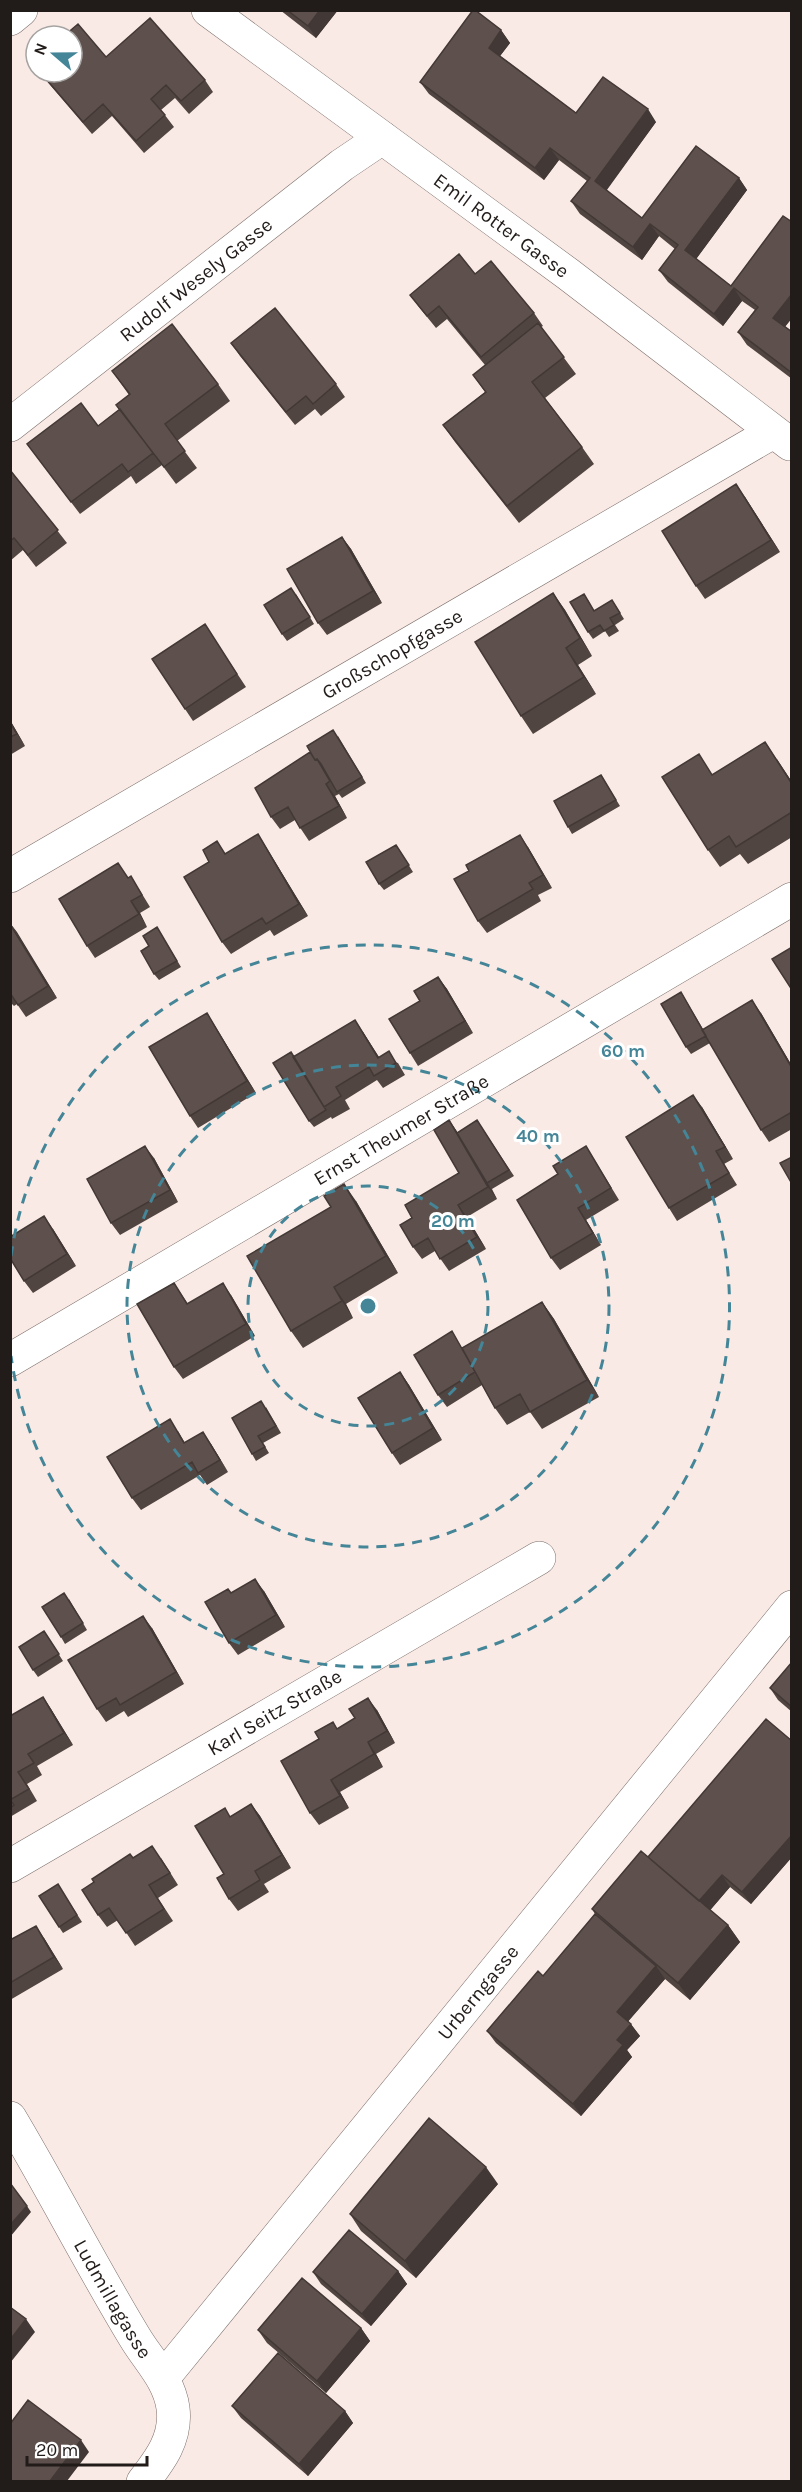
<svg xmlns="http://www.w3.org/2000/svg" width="802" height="2492" font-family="Karla,sans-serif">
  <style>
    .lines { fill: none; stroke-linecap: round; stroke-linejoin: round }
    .minor-casing { stroke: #7d6f6a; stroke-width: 34 }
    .minor { stroke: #fff; stroke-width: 33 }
    .wall { fill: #514541 }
    .shaded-wall { fill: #423835 }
    .building { fill: #5e504c; stroke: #423835; stroke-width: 1.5 }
    .ring { fill: none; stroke: #448597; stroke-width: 3; stroke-dasharray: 10 8 }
    .labels { text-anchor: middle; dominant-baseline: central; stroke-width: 6; stroke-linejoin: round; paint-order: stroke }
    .street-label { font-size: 20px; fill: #211b19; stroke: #fff }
    .centre { fill: #448597; stroke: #fff; stroke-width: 3 }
    .ring-label { font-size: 18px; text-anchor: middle; font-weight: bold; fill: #448597; stroke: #fff; stroke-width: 6; stroke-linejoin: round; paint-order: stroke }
  </style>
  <rect width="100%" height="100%" fill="#faeae5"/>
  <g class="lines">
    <defs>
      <g id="minor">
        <path id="s1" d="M208 10 568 274 790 444"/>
        <path d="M10 19 21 10"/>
        <path id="s2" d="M10 425 342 165 382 138"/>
        <path id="s3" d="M10 876 773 432"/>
        <path id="s4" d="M10 1360 792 899"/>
        <path id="s5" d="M10 1866 539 1558"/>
        <path id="s6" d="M10 2118C53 2190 91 2265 134 2336 148 2360 169 2379 173 2408 177 2438 160 2460 143 2482"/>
        <path id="s7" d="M163 2378 792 1607"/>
      </g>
    </defs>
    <use href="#minor" class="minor-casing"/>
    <use href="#minor" class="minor"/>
  </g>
  <path class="wall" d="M280 10H338L316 38Z
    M501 30 510 43 500 56 576 113 656 122 606 190 642 218 739 178 747 190 696 259 731 286 792 222V318L785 327 792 332V379L747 345 738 332 755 310 742 301 723 326 668 282 659 270 675 249 659 236 642 260 580 214 571 201 587 181 559 160 544 180 429 94 420 82Z
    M106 57 205 80 213 92 189 114 175 98 161 110 174 127 144 153 112 116 92 134 39 72H72Z
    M475 274 534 313 543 326 541 327 576 374 545 398 582 447 594 464 519 523 455 442 443 425 485 392 473 375 485 365 447 319 436 328 419 307 410 295Z
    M231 343 336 384 345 397 321 416 315 409 295 425 240 356Z
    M112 371 218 384 230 401 177 441 197 468 176 484 162 465 136 484 131 476 80 514 27 444 98 426 120 409 129 395Z
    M10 470 67 543 36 567 23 550 10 561Z
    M745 497 780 552 705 599 696 586Z
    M342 537 351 549 382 603 327 635 318 623Z
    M553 593 565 610 592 656 578 665 596 694 533 734 521 716Z
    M296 594 314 624 287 641 282 634Z
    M588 600 594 611 612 600 624 619 615 625 619 631 609 637 605 631 593 639 588 632Z
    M213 637 246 687 193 721 185 709Z
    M10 720 25 746 10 755Z
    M338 736 366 783 342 798 339 794 335 796 347 818 309 841 295 820 280 829 271 817Z
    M777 759 792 782V837L748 864 740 854 720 867 708 850 713 774Z
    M601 775 620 806 572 834 568 827Z
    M396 845 413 872 384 890 379 884Z
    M266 847 308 916 274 936 270 930 231 954 222 942 209 862 226 854Z
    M528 847 552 888 538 895 541 901 487 933 478 921Z
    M129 878 139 889 150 907 140 913 147 927 95 958 87 946Z
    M10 923 57 998 26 1017 17 1004 14 1006 12 1004H10Z
    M157 927 181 967 159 980 154 974 149 946Z
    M438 977 447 989 473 1033 418 1066 410 1053 420 1001Z
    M681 992 703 1029 761 1013 792 1066V1129L769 1142 761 1130 710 1043 691 1054 686 1047Z
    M207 1013 215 1026 256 1093 198 1128 190 1116Z
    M363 1032 379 1057 398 1063 405 1075 383 1088 377 1080 345 1100 350 1109 332 1119 331 1117 314 1127 309 1121 294 1057Z
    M702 1107 733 1159 724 1164 737 1185 677 1221 669 1208Z
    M449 1120 458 1133 477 1120 514 1176 492 1189 497 1199 467 1217 486 1249 449 1271 435 1251 422 1259 413 1247 412 1218 459 1173Z
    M154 1158 178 1202 120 1235 111 1223Z
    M594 1159 619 1200 586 1220 601 1245 560 1270 551 1258Z
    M356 1201 398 1273 346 1304 353 1318 303 1348 291 1331Z
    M53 1229 76 1266 33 1293 24 1281Z
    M174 1283 188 1304 231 1295 255 1336 183 1379 174 1367Z
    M542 1302 554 1319 599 1397 542 1429 530 1412 507 1425 495 1408 482 1385 447 1407 438 1395 463 1348Z
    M400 1372 409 1385 442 1440 400 1465 392 1453Z
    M266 1407 281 1433 263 1443 269 1453 256 1461 252 1454Z
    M178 1431 185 1443 211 1444 228 1472 207 1485 200 1475 141 1510 132 1498Z
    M228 1589 231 1593 264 1591 285 1627 238 1655 229 1643Z
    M69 1599 87 1630 65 1644 61 1637Z
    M152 1628 184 1684 128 1717 124 1711 106 1722 97 1709Z
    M44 1631 63 1661 38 1677 33 1670Z
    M792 1662V1712L778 1700 770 1688Z
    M43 1697 51 1709 73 1745 37 1766 42 1775 27 1784 37 1801 10 1817V1716Z
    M377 1710 395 1743 376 1754 383 1767 340 1792 349 1808 319 1825 310 1813 319 1739 333 1722 337 1729Z
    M792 1741V1857L751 1904 730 1887 710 1910 728 1925 740 1942 690 2000 665 1979 628 2021 640 2036 627 2050 632 2057 581 2116 496 2043 487 2031 543 1976 595 1914 592 1909 648 1857Z
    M251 1804 260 1816 291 1868 264 1884 269 1892 238 1911 229 1899 224 1874 231 1816Z
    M133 1858H161L178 1885 158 1898 173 1921 135 1946 118 1920 107 1927 98 1915Z
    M62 1891 82 1922 63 1933 59 1927Z
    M44 1938 63 1969 10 2000V1940Z
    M498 2184 416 2278 361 2231 350 2214Z
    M398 2271 407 2284 371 2326 321 2284 313 2272Z
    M361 2328 370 2341 326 2393 267 2343 258 2330Z
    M232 2406 345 2411 353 2423 308 2476 241 2418Z"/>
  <path class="shaded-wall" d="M320 10H338L316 38 308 26Z
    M501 30 510 43 497 60 489 48Z
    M648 109 656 122 604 194 595 181Z
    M550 148 559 160 544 180 535 168Z
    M739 178 747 190 694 262 685 250Z
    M650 224 659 236 642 260 633 247Z
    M734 288 742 301 723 326 714 314Z
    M792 294V318L782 330 773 318Z
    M736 484 745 497 780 552 771 540Z
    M342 537 351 549 382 603 373 591Z
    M553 593 565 610 592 656 580 638Z
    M566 648 578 665 596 694 584 677Z
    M10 720 25 746 17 734 10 723Z
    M765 742 792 782V784Z
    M326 784 335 796 347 818 339 806Z
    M258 834 266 847 308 916 299 904Z
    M520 835 528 847 552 888 543 875Z
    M131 901 140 913 147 927Z
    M10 923 17 932 57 998 48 986Z
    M438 977 447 989 473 1033 465 1021Z
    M752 1000 761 1013 792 1066V1068Z
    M207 1013 215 1026 256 1093 247 1081Z
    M355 1020 363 1032 387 1070 378 1058Z
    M693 1095 702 1107 733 1159 725 1147Z
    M449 1120 458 1133 497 1199 488 1187Z
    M145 1146 154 1158 178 1202 170 1190Z
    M344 1184 356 1201 398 1273 386 1256Z
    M458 1205 467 1217 486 1249 477 1237Z
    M578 1208 586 1220 601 1245 593 1233Z
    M44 1216 53 1229 76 1266 67 1254Z
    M223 1283 231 1295 255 1336 246 1324Z
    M334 1287 346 1304 353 1318 342 1301Z
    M542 1302 554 1319 599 1397 587 1380Z
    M400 1372 409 1385 442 1440 433 1428Z
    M203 1432 211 1444 228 1472 220 1460Z
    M255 1579 264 1591 285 1627 276 1615Z
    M143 1616 152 1628 184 1684 176 1672Z
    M43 1697 51 1709 73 1745 64 1733Z
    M368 1698 377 1710 395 1743 387 1731Z
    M368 1742 376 1754 383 1767 374 1754Z
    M331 1780 340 1792 349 1808 340 1796Z
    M251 1804 260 1816 291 1868 282 1855Z
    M792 1835V1857L751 1904 742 1892Z
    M722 1875 730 1887 707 1914 698 1902Z
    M728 1925 740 1942 690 2000 678 1983Z
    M36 1926 44 1938 63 1969 54 1957Z
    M656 1966 665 1979 626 2024 617 2012Z
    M631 2024 640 2036 627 2050 632 2057 581 2116 573 2104 617 2040Z
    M486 2167 498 2184 416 2278 405 2261Z
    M27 2206 31 2212 10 2237V2225Z
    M398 2271 407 2284 371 2326 362 2314Z
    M26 2319 35 2332 10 2363V2340Z
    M361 2328 370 2341 326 2393 317 2381Z
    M345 2411 353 2423 308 2476 299 2464Z
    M81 2440 89 2452 67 2481H50Z"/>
  <path class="building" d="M287 10H320L308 26Z
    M473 10H475L501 30 489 48 576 113 603 77 648 109 595 181 642 218 696 146 739 178 685 250 731 286 783 216 792 222V294L773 318 792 332V373L738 332 758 307 734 288 714 314 659 270 678 245 650 224 633 247 571 201 590 178 550 148 535 168 420 82Z
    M150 18 205 80 181 101 166 85 151 99 165 115 136 141 103 104 83 122 40 72H72V36H64L78 24 106 57Z
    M459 254 475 274 491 261 534 313 481 357 439 306 427 316 410 295Z
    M275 308 336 384 313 404 306 396 286 412 231 343Z
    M538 323 564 357 532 382 582 447 507 506 443 425 486 392 473 375Z
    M172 324 218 384 165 424 185 451 164 467 116 405 130 394 112 371Z
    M81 403 98 426 120 409 153 453 128 472 122 464 71 502 27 444Z
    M10 470 58 530 28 555 14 538 10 541Z
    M736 484 771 540 696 586 662 531Z
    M342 537 373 591 318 623 287 569Z
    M291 588 310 617 282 634 264 605Z
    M553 593 580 638 566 648 584 677 521 716 475 642Z
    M584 594 594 611 612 600 620 613 610 618 614 625 604 631 600 625 588 632 570 602Z
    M205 624 237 674 185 709 152 659Z
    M10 723 17 734 10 737Z
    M333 730 362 777 337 792 321 764 317 759 315 760 307 746Z
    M765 742 792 784V812L736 847 729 836 708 850 662 777 699 754 712 775Z
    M310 752 315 760 317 759 330 781 326 784 339 806 300 828 288 807 271 817 255 788Z
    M601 775 616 800 568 827 554 801Z
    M258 834 299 904 266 924 262 918 222 942 184 877 209 862 203 850 217 841 225 854Z
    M520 835 543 875 529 883 533 889 478 921 454 879 469 871 466 865Z
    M396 845 409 865 379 884 366 862Z
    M118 863 128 878 131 876 142 895 131 901 139 914 87 946 59 899Z
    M10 924 48 986 18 1005 10 993Z
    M157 927 177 961 154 974 141 951 149 946 143 936Z
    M792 947V990L772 959Z
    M438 977 465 1021 410 1053 389 1019 420 1001 414 991Z
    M681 992 706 1036 686 1047 661 1004Z
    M752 1000 792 1068V1112L761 1130 702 1030Z
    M207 1013 247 1081 190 1116 149 1047Z
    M355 1020 378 1058 389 1051 396 1063 374 1076 369 1067 336 1087 341 1096 324 1107 293 1057Z
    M291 1052 326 1110 309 1121 273 1063Z
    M693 1095 725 1147 716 1151 729 1173 669 1208 626 1137Z
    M449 1120 488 1187 458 1205 477 1237 440 1259 428 1238 413 1247 400 1225 412 1218 405 1205 459 1173 434 1130Z
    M477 1120 509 1170 487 1183 457 1133Z
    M145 1146 170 1190 111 1223 87 1179Z
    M586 1146 611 1188 578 1208 593 1233 551 1258 517 1200 558 1174 553 1166Z
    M792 1157V1184L780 1163Z
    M344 1184 386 1256 334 1287 342 1301 291 1331 247 1256 331 1207 324 1196Z
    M44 1216 67 1254 24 1281 10 1258V1237Z
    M174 1283 187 1304 223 1283 246 1324 174 1367 137 1304Z
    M542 1302 587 1380 530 1412 520 1394 495 1408 462 1348Z
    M452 1331 475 1372 438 1395 414 1355Z
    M400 1372 433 1428 392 1453 358 1398Z
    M261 1401 276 1426 258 1436 265 1447 252 1454 232 1418Z
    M170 1419 184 1443 203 1432 220 1460 198 1473 192 1462 132 1498 107 1457Z
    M255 1579 276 1615 229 1643 205 1602 228 1589 231 1593Z
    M64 1593 83 1623 61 1637 42 1607Z
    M143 1616 176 1672 120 1705 116 1698 97 1709 68 1660Z
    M44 1631 59 1654 33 1670 19 1647Z
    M792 1662V1707L770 1688Z
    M43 1697 64 1733 28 1754 34 1763 18 1772 29 1789 10 1800V1716Z
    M368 1698 387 1731 368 1742 374 1754 331 1780 340 1796 310 1813 281 1761 319 1739 315 1732 333 1722 337 1729 355 1718 349 1709Z
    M766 1719 792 1741V1835L742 1892 722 1875 699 1901 648 1857Z
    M10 1800 14 1805 10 1808Z
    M251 1804 282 1855 255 1871 260 1880 229 1899 217 1878 224 1874 195 1826 225 1808 230 1817Z
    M152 1846 170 1873 149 1885 164 1909 126 1933 109 1908 98 1915 82 1890 94 1882 92 1879 130 1854 133 1858Z
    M641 1851 728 1925 678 1983 592 1909Z
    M58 1884 77 1915 59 1927 39 1896Z
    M595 1914 656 1966 617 2012 631 2024 617 2040 623 2045 573 2104 487 2031 538 1971 543 1976Z
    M36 1926 54 1957 10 1983V1940Z
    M429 2118 486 2167 405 2261 350 2214Z
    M10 2183 27 2206 10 2225Z
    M349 2230 398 2271 362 2314 313 2272Z
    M302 2278 361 2328 317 2381 258 2330Z
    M10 2307 26 2319 10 2340Z
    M278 2353 345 2411 299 2464 232 2406Z
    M28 2400 81 2440 50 2481H10V2424Z"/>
  <g class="ring">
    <circle cx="368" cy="1306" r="120"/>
    <circle cx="368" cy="1306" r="241"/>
    <path d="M11 1256A361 361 0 1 1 11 1356"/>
  </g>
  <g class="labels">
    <g class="street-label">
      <text stroke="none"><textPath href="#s1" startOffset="364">Emil Rotter Gasse</textPath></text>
      <text stroke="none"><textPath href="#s2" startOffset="236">Rudolf Wesely Gasse</textPath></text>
      <text stroke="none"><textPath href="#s3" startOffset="442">Großschopfgasse</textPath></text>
      <text stroke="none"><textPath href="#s4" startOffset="454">Ernst Theumer Straße</textPath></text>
      <text stroke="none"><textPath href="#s5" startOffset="306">Karl Seitz Straße</textPath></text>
      <text stroke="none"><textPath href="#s7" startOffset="498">Urberngasse</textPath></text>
      <text stroke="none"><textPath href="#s6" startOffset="208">Ludmillagasse</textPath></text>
    </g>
  </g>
  <circle cx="368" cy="1306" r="9" class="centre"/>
  <g class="ring-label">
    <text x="623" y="1057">60 m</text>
    <text x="538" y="1142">40 m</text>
    <text x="453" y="1227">20 m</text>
  </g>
  <rect width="802" height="2492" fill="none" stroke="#211b19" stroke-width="24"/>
  <g transform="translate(54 54) rotate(290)"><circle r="28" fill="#ffffff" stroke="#a6a4a3" stroke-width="1.5"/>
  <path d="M0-4.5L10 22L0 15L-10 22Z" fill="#448597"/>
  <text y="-9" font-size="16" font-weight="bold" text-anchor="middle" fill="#211b19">N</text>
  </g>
  <path d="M27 2456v9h120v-9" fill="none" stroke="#211b19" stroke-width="3"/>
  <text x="36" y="2456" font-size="18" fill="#211b19" stroke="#ffffff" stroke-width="4.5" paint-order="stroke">20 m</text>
</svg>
